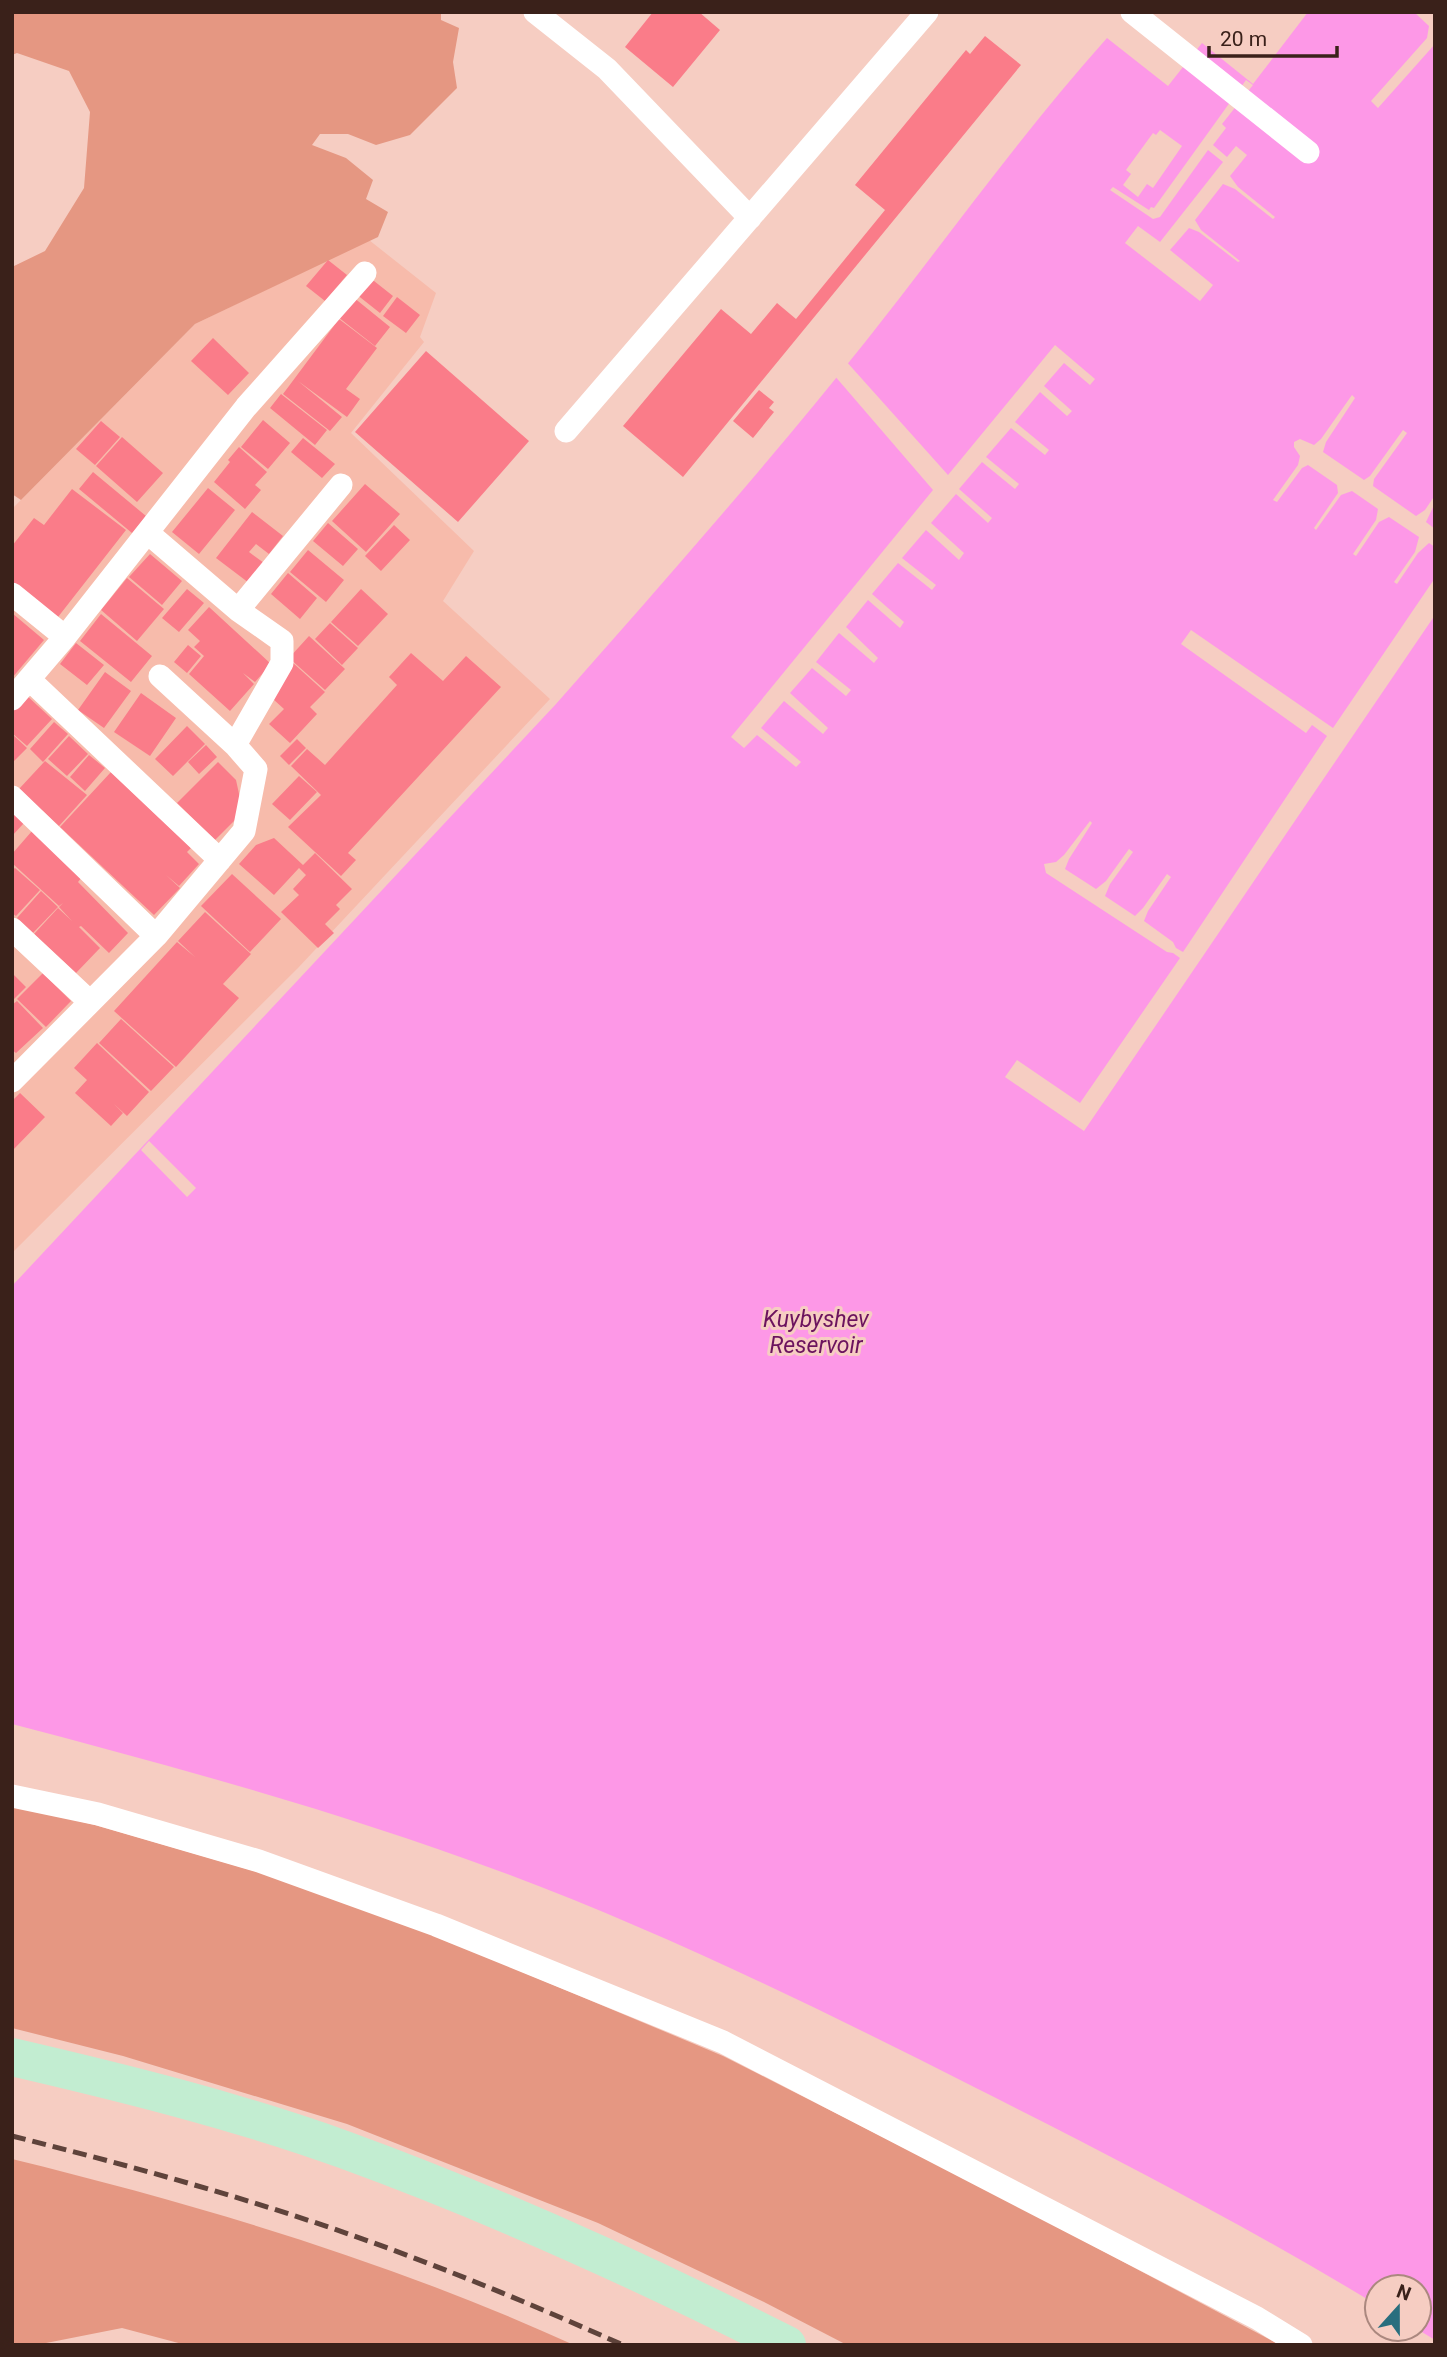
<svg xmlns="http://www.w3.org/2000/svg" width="1447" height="2357" font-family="Roboto,sans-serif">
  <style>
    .built { fill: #f7bbab }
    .green { fill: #e59782 }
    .water { fill: #fd98e7 }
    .pier { fill: #f6cdc2 }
    .building { fill: #fa7c89 }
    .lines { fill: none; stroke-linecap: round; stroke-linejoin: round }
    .service { stroke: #fff; stroke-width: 23 }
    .primary { stroke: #c2edd1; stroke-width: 38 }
    .rail { stroke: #5f433b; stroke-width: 5; stroke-dasharray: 14 7; stroke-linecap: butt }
    .labels { text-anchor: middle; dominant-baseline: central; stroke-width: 6; stroke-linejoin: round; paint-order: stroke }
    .water-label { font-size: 23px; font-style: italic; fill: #6c135e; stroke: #f6cdc2 }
  </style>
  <rect width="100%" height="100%" fill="#f6cdc2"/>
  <path class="built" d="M369 240 436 293 420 337 424 342 351 433 474 551 443 601 550 699 298 968 12 1253V509L195 324Z"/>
  <path class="green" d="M12 12H441V20L459 28 453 62 457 88 410 135 376 145 348 134H320L312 145 346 158 373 180 366 199 388 212 378 237 195 324 21 500 12 494V267L45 251 84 188 90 112 69 71 17 53 12 55Z
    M12 1805 95 1825 268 1875 446 1940 723 2056 1001 2197 1280 2345H847L764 2302 598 2223 347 2124 123 2056 12 2028Z
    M12 2159C204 2206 394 2263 574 2345H186L122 2328 36 2345H12Z"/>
  <path class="water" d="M1308 12H1435V2340L1417 2329H1419V2287H1377V2305C1247 2226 1111 2156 976 2088 820 2009 663 1932 499 1871 340 1812 176 1767 12 1724V1286L556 704C661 585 767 465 866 341 946 240 1021 134 1107 38L1168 86 1202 43 1253 84Z"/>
  <path class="pier" d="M1414 12H1435V44L1378 108 1371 101 1427 38 1429 26Z
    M1246 80 1253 85 1222 124 1226 128 1213 145 1227 157 1236 146 1247 155 1230 176 1238 187 1275 217 1273 219 1235 189 1223 184 1195 220 1201 230 1240 261 1238 262 1199 232 1189 228 1170 250 1213 285 1200 301 1125 243 1138 226 1160 242 1223 162 1208 150 1160 217 1153 219 1110 190 1113 187 1149 210 1151 207 1154 208Z
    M1160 130 1182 146 1153 188 1147 184 1138 197 1123 185 1131 174 1126 170 1153 133 1156 135Z
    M1055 345 1095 379 1090 385 1064 363 1044 386 1072 411 1067 416 1040 392 1015 422 1049 450 1045 455 1011 428 986 457 1019 484 1015 489 982 462 959 489 992 518 988 523 956 494 931 523 964 553 959 560 926 530 902 558 936 585 932 590 898 563 872 594 904 622 900 628 868 600 846 627 878 658 874 663 839 633 816 662 851 690 846 696 812 668 790 693 828 728 823 734 784 701 761 728 801 762 796 767 757 735 744 748 731 737 933 490 834 375 845 360 948 475Z
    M1352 395 1355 398 1326 442 1323 452 1364 480 1370 476 1403 430 1407 433 1374 479 1373 486 1416 516 1425 510 1435 495V503L1426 522 1435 529V547L1429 543 1418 553 1397 584 1394 582 1415 552 1419 537 1389 517 1379 522 1356 556 1353 554 1376 520 1378 509 1352 491 1341 495 1316 530 1314 528 1338 493 1337 485 1308 465 1302 468 1277 502 1273 500 1298 465 1300 456 1294 447V442L1300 439 1314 445 1321 439Z
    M1435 578V615L1084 1131 1005 1077 1017 1060 1080 1103 1180 958 1173 953 1167 952 1046 873 1044 864 1056 862 1064 855 1090 821 1092 823 1069 859 1065 869 1096 889 1106 881 1129 849 1133 852 1110 884 1105 896 1135 916 1143 908 1167 874 1171 877 1148 911 1144 921 1173 942 1176 948 1183 952 1327 736 1312 725 1306 733 1181 644 1191 630 1333 728Z
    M149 1141 196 1188 187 1197 141 1150Z"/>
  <path class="building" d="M653 12H699L720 30 673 87 625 47Z
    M985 36 1021 65 683 477 623 426 721 309 751 334 777 303 796 319 885 210 855 185 966 50 970 54Z
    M328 260 347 275 325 301 306 286Z
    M369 277 393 296 380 313 356 294Z
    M353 297 390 327 375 346 338 317Z
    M397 297 420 315 406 333 383 316Z
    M339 319 377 348 346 389 360 399 347 417 298 381 342 417 330 431 283 394Z
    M213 338 249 373 228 395 191 361Z
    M426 351 529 441 458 522 355 432Z
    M759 390 774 402 769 408 774 412 753 438 733 421Z
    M281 394 327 430 315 445 270 408Z
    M263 420 290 443 268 469 241 447Z
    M101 421 120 437 95 465 76 449Z
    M122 437 163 473 137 502 96 466Z
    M303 438 335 464 322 478 291 452Z
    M239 447 267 472 255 485 261 490 245 509 214 482 230 462 228 460Z
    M93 472 146 516 132 533 79 489Z
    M365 484 400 514 366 552 332 521Z
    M208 488 235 510 199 554 172 532Z
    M72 489 126 530 58 617 12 581V546L34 518 44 525Z
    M252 512 283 536 269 554 256 544 249 552 264 563 249 583 216 558Z
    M328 523 358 549 343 566 313 541Z
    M394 525 410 540 381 571 365 556Z
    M308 550 344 580 326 602 290 572Z
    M150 554 182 581 162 605 129 577Z
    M288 573 317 598 300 619 271 594Z
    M127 578 164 609 137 641 101 610Z
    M187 589 204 603 179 632 162 618Z
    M361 589 388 614 358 646 331 622Z
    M209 607 271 664 255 682 243 673 254 684 230 711 189 674 204 656 194 647 200 641 188 630Z
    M12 613 44 640 12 678Z
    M101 614 152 656 131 682 80 641Z
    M330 623 358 648 342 665 315 639Z
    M309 636 345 669 325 690 289 658Z
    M76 643 104 665 87 685 60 664Z
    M188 645 201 656 187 673 174 662Z
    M411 653 443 681 466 656 501 687 348 853 356 860 341 876 288 827 321 795 291 766 307 749 325 765 397 685 389 677Z
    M292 662 325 692 310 707 317 714 290 743 269 724 284 709 273 699Z
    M105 672 131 691 104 728 78 710Z
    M23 692 52 719 27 746 12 733V703Z
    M141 693 176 718 150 756 114 732Z
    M54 722 68 734 43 762 30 749Z
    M187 726 205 744 173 776 155 759Z
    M12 734 27 748 12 763Z
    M69 736 88 754 67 776 48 759Z
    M297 739 306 748 289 765 280 756Z
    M206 745 217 757 199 774 188 762Z
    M89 755 105 768 85 791 70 777Z
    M45 761 87 795 59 826 19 789Z
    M218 762 236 780 243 812 215 840 177 803Z
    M111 772 191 848 187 852 199 864 179 886 166 875 180 888 154 915 60 827Z
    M299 776 317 792 290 820 272 804Z
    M12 813 24 823 12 836Z
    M32 831 82 877 78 882 128 933 109 953 81 926 79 927 100 948 76 973 34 934 58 908 72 921 59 907 63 903 59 906 12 863V854Z
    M274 838 303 865 315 853 352 889 336 905 340 909 325 924 334 933 318 948 281 912 299 895 293 889 306 875 299 868 274 895 239 864 256 845Z
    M15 868 40 890 16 916 12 913V870Z
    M232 874 281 919 250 952 201 906Z
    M41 891 58 907 33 933 17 918Z
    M205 912 251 954 223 984 239 998 176 1067 114 1011 177 942 195 957 178 941Z
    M12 973 26 987 12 1001Z
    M43 973 71 1001 46 1027 17 999Z
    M17 1001 43 1028 16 1053 12 1050V1005Z
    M121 1019 174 1067 151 1091 99 1043Z
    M97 1043 149 1092 127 1116 114 1104 123 1113 111 1126 75 1093 87 1080 74 1068Z
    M20 1093 45 1117 12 1151V1101Z"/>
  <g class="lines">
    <path class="service" d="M535 12 607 69 750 218
      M1132 12 1308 152
      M566 431 927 12
      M148 533 238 610
      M12 594 65 637
      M160 676 235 745
      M30 680 220 860
      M12 699 65 637 246 407 365 273
      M12 797 156 936
      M12 929 90 1002
      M12 1081 156 936 244 831 256 769 235 745 282 663V641L238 610 341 485
      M12 1796 98 1814 259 1861 436 1925 723 2042 1257 2318 1301 2345"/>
    <path class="primary" d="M12 2057C124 2083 237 2111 345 2150 496 2205 643 2272 787 2345"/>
    <path class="rail" d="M12 2136C140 2168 269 2204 393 2250 471 2279 547 2311 623 2345"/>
  </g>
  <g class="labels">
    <g class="water-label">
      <text x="816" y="1319">Kuybyshev<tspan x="816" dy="26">Reservoir</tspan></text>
    </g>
  </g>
  <rect width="1447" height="2357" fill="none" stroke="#3a211a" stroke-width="28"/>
  <g transform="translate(1398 2308) rotate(21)"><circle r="33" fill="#f6cdc2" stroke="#ab887f" stroke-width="2"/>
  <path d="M0-5L12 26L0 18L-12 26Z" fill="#296e7e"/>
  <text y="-10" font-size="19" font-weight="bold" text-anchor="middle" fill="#3a211a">N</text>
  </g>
  <path d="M1209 46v10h128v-10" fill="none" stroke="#3a211a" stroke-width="3.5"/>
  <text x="1220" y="46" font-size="21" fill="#3a211a" stroke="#f6cdc2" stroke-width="5" paint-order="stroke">20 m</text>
</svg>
